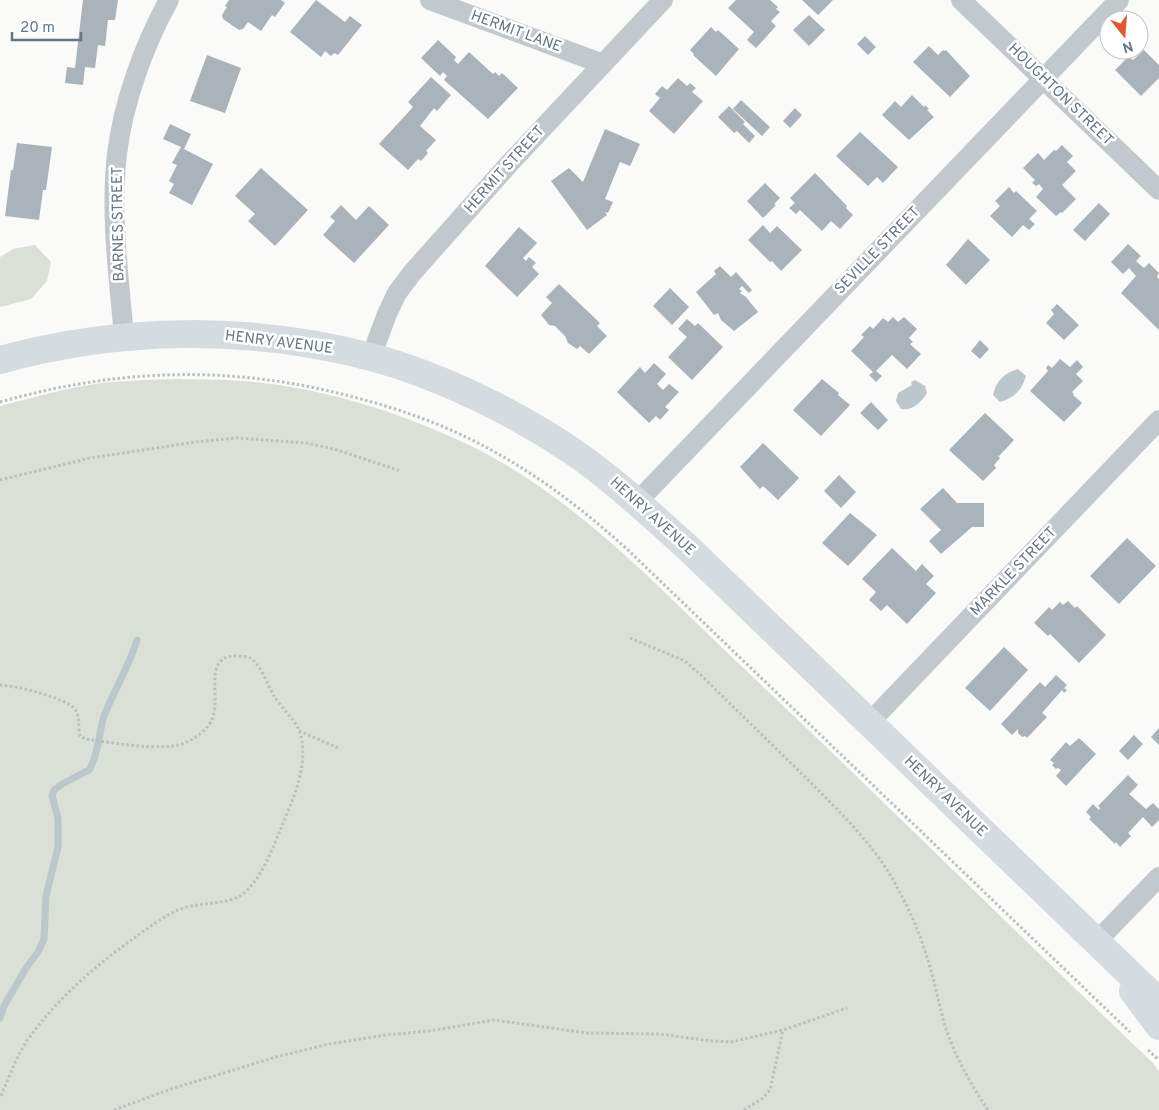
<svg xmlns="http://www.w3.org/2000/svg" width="1159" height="1110" font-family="Overpass,sans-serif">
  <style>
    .green { fill: #dadfd7 }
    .water { fill: #bbc7cb }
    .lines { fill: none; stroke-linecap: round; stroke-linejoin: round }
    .stream { stroke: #bbc7cb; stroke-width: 7 }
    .building { fill: #aab3b9 }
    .path { stroke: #bbbfc2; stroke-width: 3; stroke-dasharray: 2.5 2.5; stroke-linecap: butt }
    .minor { stroke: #c3c8cc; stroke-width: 20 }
    .primary { stroke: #d6dbdf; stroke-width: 28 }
    .labels { text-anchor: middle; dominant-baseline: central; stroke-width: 5; stroke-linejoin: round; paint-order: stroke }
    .street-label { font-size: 15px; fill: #657683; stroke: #fff }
  </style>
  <rect width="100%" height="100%" fill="#fafaf8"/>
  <path class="green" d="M35 245 51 262 47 281 31 299 0 307V257L13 249Z
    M180 379C201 380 221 379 242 381 321 387 400 412 471 446 575 497 655 584 738 663 878 795 1014 931 1154 1064L1159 1072V1110H0V406C28 399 55 391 83 386 115 380 148 380 180 379Z"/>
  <path class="water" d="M1018 369 1026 376C1022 390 1014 398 1000 402L993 395C996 381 1004 373 1018 369Z
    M915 380 925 386 927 393C921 403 912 411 901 409L896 401 898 393 912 385 911 382Z"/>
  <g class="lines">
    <path class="stream" d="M0 1018 4 1006 26 968 38 952 44 939 46 896 58 847V818L52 796 54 790 62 784 89 770 91 766C99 751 99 732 104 716 114 690 129 667 137 640"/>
  </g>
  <path class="building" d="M83 0H118L115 20H108L105 46 98 45 95 68 85 67 83 85 65 83 67 67 75 68Z
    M229 0H281L285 3 275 17 272 15 261 31 248 22 243 29 239 30 223 19 222 15 227 7 225 6Z
    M316 0 345 22 350 16 362 25 338 55 334 53 331 56 325 51 321 57 290 32Z
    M736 0H770L778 7 776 9 780 12 771 21 776 26 756 48 747 40 754 32 728 8Z
    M802 0H833L818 15Z
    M809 15 825 30 809 46 793 30Z
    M711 27 716 32 718 30 739 49 716 76 693 55 694 54 690 50Z
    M865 36 876 47 868 55 857 44Z
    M438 40 456 57 454 60 458 64 469 52 493 74 495 72 499 76 502 73 518 88 488 119 444 80 447 76 443 72 440 76 421 58Z
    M929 46 938 55 943 50 945 51 946 50 970 76 950 97 913 62Z
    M1144 50 1159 65V78L1141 96 1115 70 1129 56 1133 60Z
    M207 55 241 68 225 113 190 101Z
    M431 77 451 95 437 111 434 108 420 126 436 140 426 151 428 153 421 161 418 159 408 170 379 144 413 107 408 102Z
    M678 78 687 86 690 83 696 88 692 92 703 101 674 134 649 111 660 98 655 94 662 86 667 90Z
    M912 95 924 107 925 105 929 109 927 110 934 117 909 140 882 115 895 101 901 107Z
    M741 100 770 127 762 136 733 109Z
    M729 106 745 122 743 124 755 136 749 143 737 131 734 133 718 117Z
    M795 108 802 115 790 128 783 121Z
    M170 124 191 134 184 149 213 164 192 205 169 193 174 184 169 181 177 165 172 163 181 147 163 139Z
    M605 129 640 144 630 166 620 162 605 199 613 202 608 213 605 212 607 215 587 230 551 181 569 168 583 182Z
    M860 132 898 167 883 183 877 177 868 186 836 156Z
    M17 143 52 147 46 190H43L39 220 5 216 11 170H13Z
    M1062 145 1073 156 1067 162 1076 171 1062 185 1076 199 1062 213 1061 212 1056 216 1036 197 1043 189 1039 184 1036 186 1032 183 1035 180 1023 168 1038 153 1044 160 1054 150 1056 151Z
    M261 168 308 210 275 246 248 221 255 214 235 196Z
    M815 173 847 206 846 208 853 215 840 229 831 221 822 231 800 210 796 214 789 208 795 203 790 198Z
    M765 183 780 198 774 204 776 205 763 218 747 201Z
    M1009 187 1014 193 1016 191 1037 211 1029 219 1035 224 1029 230 1023 225 1012 237 990 216 1000 206 995 201Z
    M1099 203 1110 214 1085 241 1073 230Z
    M341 205 356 220 369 206 389 225 354 263 323 235 335 221 330 217Z
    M763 225 770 233 777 226 802 250 781 271 772 261 770 262 748 240Z
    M519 227 537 243 523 258 526 261 529 257 536 263 532 267 539 274 517 297 485 266Z
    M968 239 990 260 966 285 946 265Z
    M1128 244 1141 256 1136 261 1144 268 1149 263 1159 273 1157 277 1159 279V330L1121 293 1136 276 1129 268 1123 274 1111 262Z
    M720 266 731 277 736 272 752 290 749 293 742 286 739 289 742 291 740 293 746 297 758 312 734 331 721 320 718 313 714 315 696 292 716 274 714 271Z
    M559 284 600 323 597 326 607 336 589 354 580 346 577 349 568 343 565 336 555 326 549 325 541 315 552 303 546 297Z
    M670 288 689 307 672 325 653 306Z
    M1057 304 1079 325 1064 340 1046 323 1054 314 1051 310Z
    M893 317 898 322 904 317 917 329 909 338 913 342 910 344 921 354 907 369 892 355 876 371 882 376 876 382 869 375 873 372 851 351 864 337 861 335 870 326 873 329 883 318 888 322Z
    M687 319 695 326 698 323 723 347 692 380 668 357 687 337 678 329Z
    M980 340 989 349 980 359 971 351Z
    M1060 359 1070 367 1077 360 1083 367 1076 374 1083 381 1072 392 1074 394 1073 395 1082 403 1064 422 1030 391 1048 371 1046 368 1048 365 1052 368Z
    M654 363 666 374 657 384 663 390 669 384 679 392 665 407 669 410 660 420 656 416 649 423 617 392 640 367 645 373Z
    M822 379 839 393 838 395 850 405 821 436 793 410Z
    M871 402 888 420 878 430 860 413Z
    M985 413 1014 440 999 456 997 455 1000 458 994 465 996 468 983 481 949 450Z
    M763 443 799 478 778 500 763 486 760 489 740 467Z
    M839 475 856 492 841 508 824 491Z
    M943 488 957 503H984V527H972L941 554 929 541 941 530 920 509Z
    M850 513 877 535 848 566 822 543Z
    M1127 538 1156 566 1119 604 1090 576Z
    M892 548 916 571 922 564 934 576 926 584 936 593 907 624 887 605 881 611 869 600 876 592 862 579Z
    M1068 601 1075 608 1077 606 1106 635 1079 663 1050 634 1048 636 1034 623 1049 607 1052 610 1060 602 1063 605Z
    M1004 647 1028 670 990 711 965 688Z
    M1056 675 1067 685 1064 688 1067 690 1064 693 1062 690 1042 713 1047 717 1027 738 1025 736 1022 737 1018 733V729L1012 735 1001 724 1040 682 1045 687Z
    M1159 728V745L1151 737Z
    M1134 735 1143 744 1128 760 1119 751Z
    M1079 738 1096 754 1066 786 1056 776 1061 770 1058 768 1056 769 1052 765 1054 763 1050 760 1066 742 1070 746Z
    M1128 775 1138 785 1129 794 1146 809 1153 803 1159 809V820L1152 827 1143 817 1128 833 1131 836 1120 847 1116 842 1115 844 1089 819 1091 817 1086 812 1093 804 1099 810 1100 808 1098 806Z"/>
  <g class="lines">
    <path class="path" d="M0 402C124 367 237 365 361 399 406 411 450 427 491 450 541 477 586 512 628 550L1130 1032
      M0 480 90 458 196 442 237 438 306 443 334 449 401 471
      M630 638 685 661 702 676C738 712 774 746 810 782 842 814 876 847 897 887 911 912 922 939 930 967 936 988 940 1009 946 1029 956 1058 971 1085 988 1110
      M0 685C14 685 66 698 75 709 80 716 78 727 80 736L86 739C114 743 145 749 173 746 185 745 200 736 208 726 226 704 200 659 233 656 238 656 245 656 250 658 260 663 268 686 274 696 281 708 296 720 300 733 310 767 291 803 279 833 270 854 261 879 243 894 229 906 195 901 176 911 161 918 147 929 134 938 95 966 57 999 29 1038 16 1056 9 1078 0 1098
      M299 731 338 748
      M1148 1050 1159 1060
      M114 1110 171 1089 276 1057 329 1044 386 1035 429 1031 494 1020 587 1033 660 1034 711 1041 731 1042 783 1030 847 1008
      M744 1110 763 1098 770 1090 783 1030"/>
    <path class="minor" d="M430 0 603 64
      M961 0 1159 190
      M124 337C119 277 110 215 117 154 123 103 144 45 169 0
      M371 357 387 314 397 293 412 273 509 164 663 0
      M637 502 1119 0
      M869 723 1159 420
      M1096 942 1159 877"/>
    <path class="primary" d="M0 360C120 327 250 325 371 357 439 375 514 412 572 451 613 479 649 513 686 546L1159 1002
      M1133 991 1159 1026"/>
  </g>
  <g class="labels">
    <g class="street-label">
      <text transform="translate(516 32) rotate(20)">HERMIT LANE</text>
      <text transform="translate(1060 95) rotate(44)">HOUGHTON STREET</text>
      <text transform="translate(505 170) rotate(-48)">HERMIT STREET</text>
      <text transform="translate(119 224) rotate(-91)">BARNES STREET</text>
      <text transform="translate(878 251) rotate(-46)">SEVILLE STREET</text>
      <text transform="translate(279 343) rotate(7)">HENRY AVENUE</text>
      <text transform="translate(652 517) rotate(42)">HENRY AVENUE</text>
      <text transform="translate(1014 572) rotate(-46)">MARKLE STREET</text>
      <text transform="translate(945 797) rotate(44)">HENRY AVENUE</text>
    </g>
  </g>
  <g transform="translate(1124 35) rotate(163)"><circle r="24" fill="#ffffff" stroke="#c1c8cd"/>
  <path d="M0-4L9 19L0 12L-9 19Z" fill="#e4572e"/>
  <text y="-8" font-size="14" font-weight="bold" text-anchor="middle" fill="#657683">N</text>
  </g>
  <path d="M12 32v8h69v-8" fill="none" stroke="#657683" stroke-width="2.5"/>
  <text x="20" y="32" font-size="15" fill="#657683" stroke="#ffffff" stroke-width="4" paint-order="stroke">20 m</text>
</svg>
